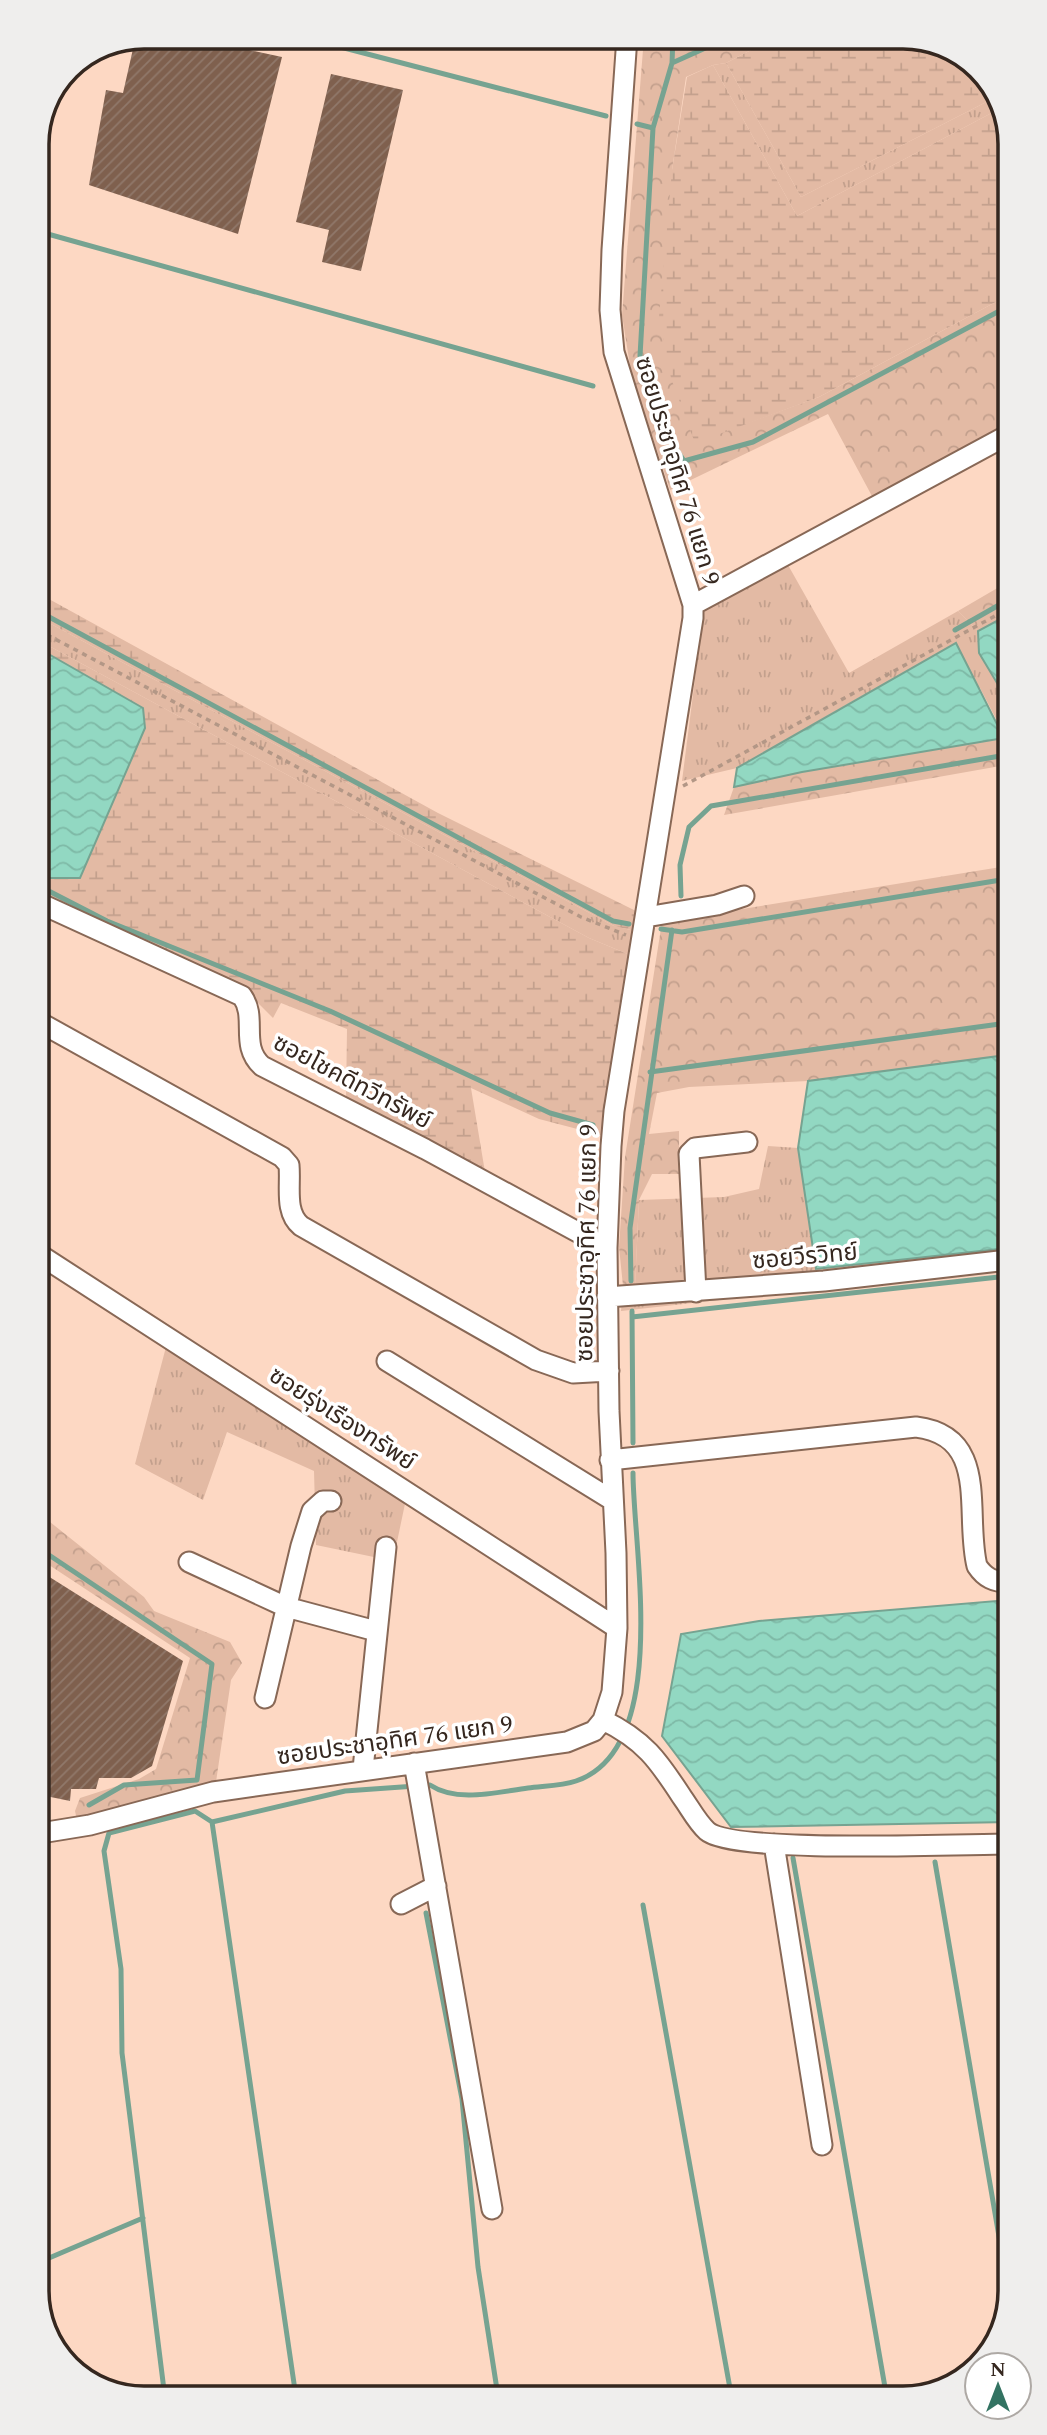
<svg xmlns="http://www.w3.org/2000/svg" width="1047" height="2435" font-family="Spectral,'Noto Sans Thai',serif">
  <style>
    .grass { fill: url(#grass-tufts) }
    .forest { fill: url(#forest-crowns) }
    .wetland { fill: url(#wetland-marsh) }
    .water { fill: url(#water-waves); stroke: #76a391; stroke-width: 2 }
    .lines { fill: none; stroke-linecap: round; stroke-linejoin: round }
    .stream { stroke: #76a391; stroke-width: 5 }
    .building { fill: url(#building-hatch) }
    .minor-casing { stroke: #886856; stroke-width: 23 }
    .path { stroke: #b39786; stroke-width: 3.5; stroke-dasharray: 5 5; stroke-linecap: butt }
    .minor { stroke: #fff; stroke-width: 19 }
    .labels { text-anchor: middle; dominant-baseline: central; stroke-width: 7; stroke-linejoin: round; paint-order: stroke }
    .street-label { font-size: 24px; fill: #35271f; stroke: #fff }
    .rim { fill: none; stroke: #35271f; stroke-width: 3.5 }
  </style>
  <defs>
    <pattern id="grass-tufts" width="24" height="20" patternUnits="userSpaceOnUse" patternTransform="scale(1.75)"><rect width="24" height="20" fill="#e3baa4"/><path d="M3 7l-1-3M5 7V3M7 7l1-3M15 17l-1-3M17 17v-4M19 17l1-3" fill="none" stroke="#c3a08d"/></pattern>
    <pattern id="forest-crowns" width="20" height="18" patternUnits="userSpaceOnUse" patternTransform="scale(1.75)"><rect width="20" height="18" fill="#e3baa4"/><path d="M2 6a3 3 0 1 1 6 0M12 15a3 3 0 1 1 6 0" fill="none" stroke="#c3a08d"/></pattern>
    <pattern id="wetland-marsh" width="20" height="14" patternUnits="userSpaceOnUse" patternTransform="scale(1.75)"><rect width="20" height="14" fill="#e3baa4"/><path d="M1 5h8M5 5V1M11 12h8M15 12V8" fill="none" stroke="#c3a08d"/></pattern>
    <pattern id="water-waves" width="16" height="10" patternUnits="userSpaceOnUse" patternTransform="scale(1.75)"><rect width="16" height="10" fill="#92d8c2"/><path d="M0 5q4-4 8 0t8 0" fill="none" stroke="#7eb9a6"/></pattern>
    <pattern id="building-hatch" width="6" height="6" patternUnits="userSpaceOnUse" patternTransform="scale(1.75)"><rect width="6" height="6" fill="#7f604e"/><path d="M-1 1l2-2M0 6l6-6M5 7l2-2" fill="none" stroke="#90786a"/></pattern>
  </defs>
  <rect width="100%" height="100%" fill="#fdd8c3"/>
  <path class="grass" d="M726 63 801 197 996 97 1005 114 1001 108 797 216 713 65Z
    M788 565 849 673 958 611 978 631 979 653 1006 698V738L980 688 865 694 737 768 682 781 704 608 712 601Z
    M38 617 614 926 635 931 630 955 589 938 38 640Z
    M768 1146 798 1148 817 1269 1008 1248V1268L621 1311 623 1286H635L639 1200 724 1197 759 1189Z
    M166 1347 406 1499 393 1561 316 1545 314 1471 227 1432 203 1500 135 1464Z"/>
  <path class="forest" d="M644 37H776L726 63 713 65 686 77 672 170 695 442 819 397 1005 297V424L873 498 828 414 670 490 631 372 622 315Z
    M1006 583V616L978 631 958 611Z
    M1006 738V765L724 815 734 787 802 772Z
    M1007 866V1055L808 1081 689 1087 657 1093 649 1134 679 1131V1174H652L639 1200 635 1286H623L619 1247 625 1157 662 922Z
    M40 1514 144 1597 154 1611 230 1642 242 1663 231 1680 216 1782 77 1820 75 1811 80 1798 139 1779 156 1769 190 1658 40 1559Z"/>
  <path class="wetland" d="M776 37H911L969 59 996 97 801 197 726 63Z
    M713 65 797 216 1001 108 1005 114V297L819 397 695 443 671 378 659 317 672 170 687 77Z
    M38 593 438 813 638 912 635 931 614 926 38 617Z
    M38 640 589 938 630 955 608 1137 539 1119 471 1088 485 1172 346 1099 347 1029 281 1003 273 1018 257 1002 217 978 39 890V872L49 878 80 877 145 728 143 708 38 648Z"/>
  <path class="water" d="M1006 616V698L979 653 978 631Z
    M956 643 1004 738 802 772 734 787 737 768Z
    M38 648 143 708 145 728 80 878H49L39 872Z
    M1007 1055 1008 1248 816 1269 798 1148 808 1081Z
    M1008 1600 1009 1822 731 1827 662 1736 681 1634 759 1621Z"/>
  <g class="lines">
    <path class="stream" d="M302 37 606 116
      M672 63 673 37
      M637 124 653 128 672 63 730 37
      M653 128 640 356 660 425 684 461 753 442 1005 308
      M37 231 593 386
      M38 611 613 921 629 924
      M955 630 1006 601
      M39 886 107 921 330 1011 550 1113 593 1125
      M681 896 680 865 689 827 711 806 1006 755
      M661 929 682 932 1007 879
      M650 1072 1007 1023
      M631 1281 630 1228 672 930
      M632 1311 633 1443
      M632 1317 1008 1276
      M40 1549 212 1664 197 1780 124 1785 89 1805
      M212 1822 296 2397
      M793 1858 886 2393
      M935 1862 1009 2295
      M643 1905 731 2394
      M426 1913 462 2099 478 2267 498 2396
      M42 2261 143 2218
      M165 2398 122 2053 121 1969 104 1851 109 1833 195 1811 212 1822 345 1791 430 1785C457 1803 497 1792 528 1788 543 1786 562 1786 576 1781 672 1749 633 1548 633 1473"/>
  </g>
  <path class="building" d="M144 37H189L282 57 238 234 89 185 106 90 123 93 135 40Z
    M331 74 403 90 361 271 322 262 329 230 296 222Z
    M40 1571 183 1661 152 1766 131 1778H99L96 1789H71L70 1801 41 1795Z"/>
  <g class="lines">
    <defs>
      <path id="minor" d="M693 605 1006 436
        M39 903 242 996C258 1018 239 1045 262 1066L425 1149 607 1248
        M646 917 717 905 744 896
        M39 1022 282 1157 289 1165C291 1186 284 1212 301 1226L536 1360 573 1373 609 1371
        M40 1255 617 1628
        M696 1292 689 1154 695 1148 747 1142
        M607 1297 824 1281 1008 1260
        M387 1361 612 1500
        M610 1460 916 1427C991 1436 964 1514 977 1566 985 1578 994 1582 1008 1582
        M189 1562 286 1607 376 1631
        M265 1698 301 1546 312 1511 323 1501H331
        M603 1720C644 1740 658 1760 682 1797 690 1808 697 1822 707 1831 733 1854 961 1844 1009 1844
        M414 1763 492 2209
        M363 1769 386 1547
        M41 1833 90 1825 213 1792 567 1742 594 1731 603 1720 612 1692 617 1628 616 1553 609 1411 607 1248 611 1146 614 1111 693 618V605L614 352 610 310 612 250 627 37
        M774 1844 822 2145
        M401 1904 436 1886"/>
    </defs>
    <use href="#minor" class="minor-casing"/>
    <path class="path" d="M38 630 581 917 626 935
      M683 786 1006 610"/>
    <use href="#minor" class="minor"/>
  </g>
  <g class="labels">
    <g class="street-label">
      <text transform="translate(677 471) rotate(73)">ซอยประชาอุทิศ 76 แยก 9</text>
      <text transform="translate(352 1082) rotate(28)">ซอยโชคดีทวีทรัพย์</text>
      <text transform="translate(587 1243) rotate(-89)">ซอยประชาอุทิศ 76 แยก 9</text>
      <text transform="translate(805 1257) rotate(-5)">ซอยวีรวิทย์</text>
      <text transform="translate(342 1419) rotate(33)">ซอยรุ่งเรืองทรัพย์</text>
      <text transform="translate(395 1741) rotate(-8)">ซอยประชาอุทิศ 76 แยก 9</text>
    </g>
  </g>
  <path d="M0 0H1047V2435H0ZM144 49H903A95 95 0 0 1 998 144V2291A95 95 0 0 1 903 2386H144A95 95 0 0 1 49 2291V144A95 95 0 0 1 144 49Z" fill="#efeeed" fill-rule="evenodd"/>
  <path class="rim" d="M144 49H903A95 95 0 0 1 998 144V2291A95 95 0 0 1 903 2386H144A95 95 0 0 1 49 2291V144A95 95 0 0 1 144 49Z"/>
  <g transform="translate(998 2386)"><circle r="33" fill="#ffffff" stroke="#aea9a5" stroke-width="2"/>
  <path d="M0-5L12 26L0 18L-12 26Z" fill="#337362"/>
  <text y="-10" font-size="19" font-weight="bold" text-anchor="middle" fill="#35271f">N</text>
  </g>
</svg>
